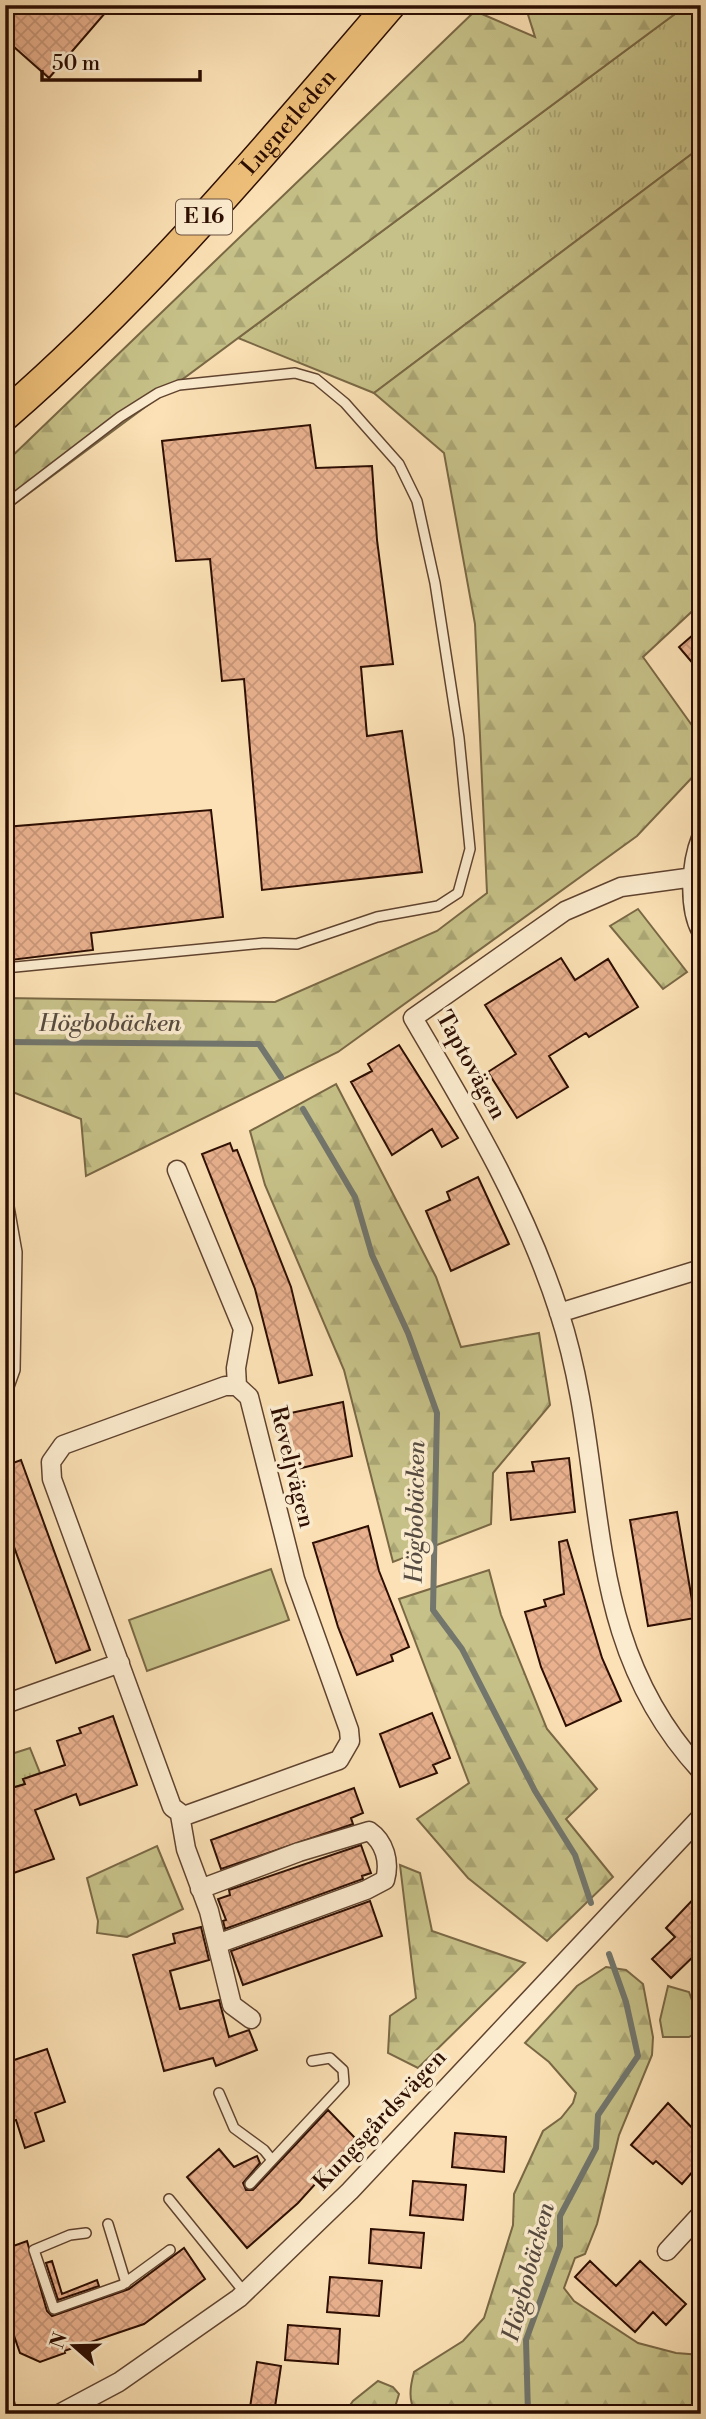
<svg xmlns="http://www.w3.org/2000/svg" width="706" height="2419" font-family="'Libre Bodoni',serif">
  <style>
    .grass { fill: url(#grass-tufts); stroke: #7a6845; stroke-width: 2 }
    .forest { fill: url(#forest-firs); stroke: #7a6845; stroke-width: 2 }
    .green { fill: #c6c188; stroke: #7a6845; stroke-width: 2 }
    .lines { fill: none; stroke-linecap: round; stroke-linejoin: round }
    .stream { stroke: #72766d; stroke-width: 6 }
    .building { fill: url(#building-cross-hatch); stroke: #2d0e02; stroke-width: 2 }
    .lane-casing { stroke: #60432f; stroke-width: 12 }
    .street-casing { stroke: #60432f; stroke-width: 21 }
    .highway-casing { stroke: #2d0e02; stroke-width: 33 }
    .lane { stroke: #fceccf; stroke-width: 9 }
    .street { stroke: #fceccf; stroke-width: 18 }
    .highway { stroke: #eec07a; stroke-width: 30 }
    .labels { text-anchor: middle; dominant-baseline: central; stroke-width: 7; stroke-linejoin: round; paint-order: stroke }
    .shield { fill: #fceccf; stroke: #6b5140; stroke-width: 2 }
    .shield-label { font-size: 21px; font-weight: bold; fill: #2d0e02 }
    .street-label { font-size: 23px; fill: #2d0e02; stroke: #fceccf }
    .water-label { font-size: 24px; font-style: italic; fill: #554b41; stroke: #fceccf }
  </style>
  <defs>
    <pattern id="grass-tufts" width="24" height="20" patternUnits="userSpaceOnUse" patternTransform="scale(1.75)"><rect width="24" height="20" fill="#c6c188"/><path d="M3 7l-1-3M5 7V3M7 7l1-3M15 17l-1-3M17 17v-4M19 17l1-3" fill="none" stroke="#aaa574"/></pattern>
    <pattern id="forest-firs" width="22" height="20" patternUnits="userSpaceOnUse" patternTransform="scale(1.75)"><rect width="22" height="20" fill="#c6c188"/><path d="M5 1l3.5 6h-7zM16 11l3.5 6h-7z" fill="#aaa574"/></pattern>
    <pattern id="building-cross-hatch" width="8" height="8" patternUnits="userSpaceOnUse" patternTransform="scale(1.75)"><rect width="8" height="8" fill="#e9b18e"/><path d="M0 0l8 8M0 8l8-8" fill="none" stroke="#c89779"/></pattern>
  </defs>
  <rect width="100%" height="100%" fill="#fbe1b5"/>
  <filter id="stains"><feTurbulence type="fractalNoise" baseFrequency=".00286" numOctaves="4"/><feColorMatrix values="0 0 0 0 .2 0 0 0 0 .09 0 0 0 0 .02 0 0 0 .5 -.17"/></filter>
  <radialGradient id="worn" r=".72"><stop offset=".6" stop-color="#630" stop-opacity="0"/><stop offset="1" stop-color="#630" stop-opacity=".3"/></radialGradient>
  <path class="grass" d="M687 5H701V147L374 393 238 338Z
    M30 1748 40 1773 23 1779 25 1784 5 1790V1756Z"/>
  <path class="forest" d="M525 5H687L5 511V463L475 11 535 37Z
    M701 147V603L643 657 701 738V768L637 836 338 1052 86 1176 81 1119 5 1089V998L275 1002 437 931 487 893 475 624 444 453 374 393Z
    M638 909 687 972 663 989 610 926Z
    M336 1084 436 1277 461 1347 539 1333 550 1405 493 1473 491 1524 393 1562 344 1370 265 1185 250 1131Z
    M489 1570 501 1615 547 1729 597 1789 566 1819 613 1877 547 1941 468 1878 417 1819 469 1783 399 1599Z
    M157 1846 183 1909 127 1937 97 1933 98 1921 87 1878Z
    M400 1865 420 1873 432 1931 525 1963 418 2068 388 2053 390 2016 416 1998Z
    M606 1967 626 1970 643 1984 653 2037 652 2055 619 2135 597 2224 585 2254 575 2258 564 2288 574 2301 638 2343 676 2353 701 2355V2414H416C408 2400 410 2387 414 2372L463 2341 484 2318 513 2225 514 2194 543 2131 561 2118 573 2103 576 2093 549 2062 525 2043 577 1986Z
    M378 2381 393 2387 399 2394 393 2414H344L353 2401Z"/>
  <path class="green" d="M271 1569 289 1620 147 1671 129 1620Z
    M668 1986 689 1992 697 2014 694 2034 689 2037H663L660 2020Z"/>
  <g class="lines">
    <path class="stream" d="M5 1042 259 1044 281 1077
      M303 1109 355 1197 372 1255 408 1333 437 1413 433 1610 462 1649 535 1791 575 1855 591 1903
      M528 2414 526 2340 560 2246V2216L596 2148 598 2115 638 2056 626 2002 609 1954"/>
  </g>
  <path class="building" d="M5 5H112L49 78 5 39Z
    M310 425 316 468 372 466 377 540 393 664 361 667 367 736 402 731 422 872 262 890 244 679 222 681 210 559 176 561 162 441Z
    M701 628V673L679 647Z
    M211 810 223 917 91 933 93 950 11 960 5 913V827Z
    M561 958 575 980 608 959 638 1007 589 1037 586 1033 549 1056 568 1087 517 1118 488 1072 516 1054 485 1005Z
    M399 1045 458 1138 442 1147 432 1129 392 1155 351 1082 372 1071 368 1064Z
    M230 1143 233 1151 237 1150 291 1287 312 1375 279 1383 255 1289 202 1154Z
    M478 1177 509 1244 451 1271 426 1211 450 1200 447 1192Z
    M343 1402 352 1456 293 1470 281 1415Z
    M569 1458 575 1512 511 1520 507 1473 534 1471 532 1462Z
    M21 1460 90 1650 56 1663 5 1522V1466Z
    M677 1512 695 1618 648 1626 630 1520Z
    M368 1526 379 1571 409 1647 391 1655 393 1661 357 1675 338 1627 313 1543Z
    M567 1540 602 1658 621 1701 566 1726 541 1667 525 1612 546 1606 544 1600 564 1594 559 1542Z
    M432 1713 450 1758 433 1765 437 1773 400 1787 380 1734Z
    M113 1716 137 1785 80 1805 76 1794 35 1810 54 1859 5 1876V1790L25 1784 23 1779 65 1765 57 1741 81 1733 79 1728Z
    M354 1788 363 1813 351 1818 353 1824 221 1869 211 1840Z
    M361 1845 371 1873 362 1876 363 1879 225 1929 223 1921 226 1920 218 1899 230 1895 229 1890Z
    M701 1891V1949L671 1978 652 1959 675 1937 666 1928Z
    M370 1901 382 1936 243 1985 231 1951Z
    M201 1927 209 1960 170 1971 180 2009 219 2000 229 2037 249 2030 257 2050 216 2066 213 2058 164 2071 133 1955 175 1943 173 1934Z
    M47 2049 65 2102 35 2113 44 2141 25 2148 16 2120 5 2123V2063Z
    M668 2103 701 2137V2162L682 2184 656 2161 653 2164 631 2145Z
    M328 2110 356 2139 298 2203 247 2248 187 2177 219 2149 234 2167 257 2156 260 2163 243 2183 246 2190H253Z
    M455 2133 506 2137 504 2172 452 2167Z
    M413 2181 466 2185 463 2220 410 2215Z
    M371 2229 424 2233 421 2268 369 2263Z
    M27 2241 47 2311 52 2316 129 2289 184 2248 205 2279 144 2324 64 2351 65 2353 40 2362 20 2353 5 2310V2249Z
    M52 2261 62 2294 97 2280 99 2286 58 2300 46 2263Z
    M590 2261 616 2286 640 2261 686 2304 666 2325 653 2312 635 2332 575 2277Z
    M330 2277 382 2281 379 2316 327 2312Z
    M288 2325 340 2329 338 2364 285 2360Z
    M257 2362 281 2366 274 2414H249Z"/>
  <g class="lines">
    <defs>
      <path id="lane" d="M5 505 120 417 158 393 179 385 295 373 316 379 345 403 399 464 417 501 435 583 459 738 470 849 458 893 438 906 377 917 297 944 264 943 5 968
        M5 1184 17 1252 15 1370 5 1398
        M219 2093 234 2128 264 2150 272 2160
        M250 2184 344 2083 343 2070 330 2058 312 2061
        M169 2199 245 2293
        M108 2224 126 2283
        M86 2233 70 2235 34 2250 54 2309 122 2285 170 2250"/>
      <path id="street" d="M701 838C691 863 688 907 701 931
        M694 877 621 887 565 911 413 1018C469 1113 525 1206 559 1312 612 1474 575 1635 701 1771
        M177 1170 243 1329 236 1368 237 1386
        M559 1313 701 1269
        M225 1386H237L249 1397 295 1579 349 1730 350 1741 339 1760 184 1816 172 1807 52 1479 51 1462 63 1445Z
        M5 1704 120 1663
        M180 1815 186 1849 209 1911 232 2005 251 2019
        M200 1889 299 1852 369 1831C385 1842 390 1862 385 1880L366 1890 217 1944
        M667 2251 701 2214
        M5 2404 8 2414
        M59 2414 119 2382 239 2298 350 2191 701 1817"/>
      <g id="highway">
        <path id="s1" d="M5 415C146 293 268 147 390 5"/>
      </g>
    </defs>
    <use href="#lane" class="lane-casing"/>
    <use href="#street" class="street-casing"/>
    <use href="#highway" class="highway-casing"/>
    <use href="#lane" class="lane"/>
    <use href="#street" class="street"/>
    <use href="#highway" class="highway"/>
  </g>
  <g class="labels">
    <rect class="shield" x="176" y="199.5" width="56" height="35" rx="5"/>
    <g class="shield-label">
      <text x="204" y="217">E 16</text>
    </g>
    <g class="street-label">
      <text stroke="none"><textPath href="#s1" startOffset="408">Lugnetleden</textPath></text>
      <text transform="translate(471 1065) rotate(61)">Taptovägen</text>
      <text transform="translate(292 1467) rotate(76)">Reveljvägen</text>
      <text transform="translate(380 2120) rotate(-47)">Kungsgårdsvägen</text>
    </g>
    <g class="water-label">
      <text x="110" y="1024">Högbobäcken</text>
      <text transform="translate(416 1512) rotate(-89)">Högbobäcken</text>
      <text transform="translate(529 2272) rotate(-75)">Högbobäcken</text>
    </g>
  </g>
  <rect width="706" height="2419" fill="none" stroke="#fbe1b5" stroke-width="28"/>
  <rect x="7" y="7" width="692" height="2405" fill="none" stroke="#2d0e02" stroke-width="3.5"/>
  <rect x="14" y="14" width="678" height="2391" fill="none" stroke="#2d0e02" stroke-width="2"/>
  <g transform="translate(74 2346) rotate(290)" stroke="#fceccf" stroke-width="5" paint-order="stroke">
  <path d="M0-5L12 26L0 18L-12 26Z" fill="#2d0e02"/>
  <text y="-10" font-size="19" font-weight="bold" text-anchor="middle" fill="#2d0e02">N</text>
  </g>
  <path d="M42 70v10h158v-10" fill="none" stroke="#2d0e02" stroke-width="3.5"/>
  <text x="52" y="70" font-size="21" fill="#2d0e02" stroke="#fceccf" stroke-width="5" paint-order="stroke">50 m</text>
  <rect width="100%" height="100%" filter="url(#stains)"/>
  <rect width="100%" height="100%" fill="url(#worn)"/>
</svg>
